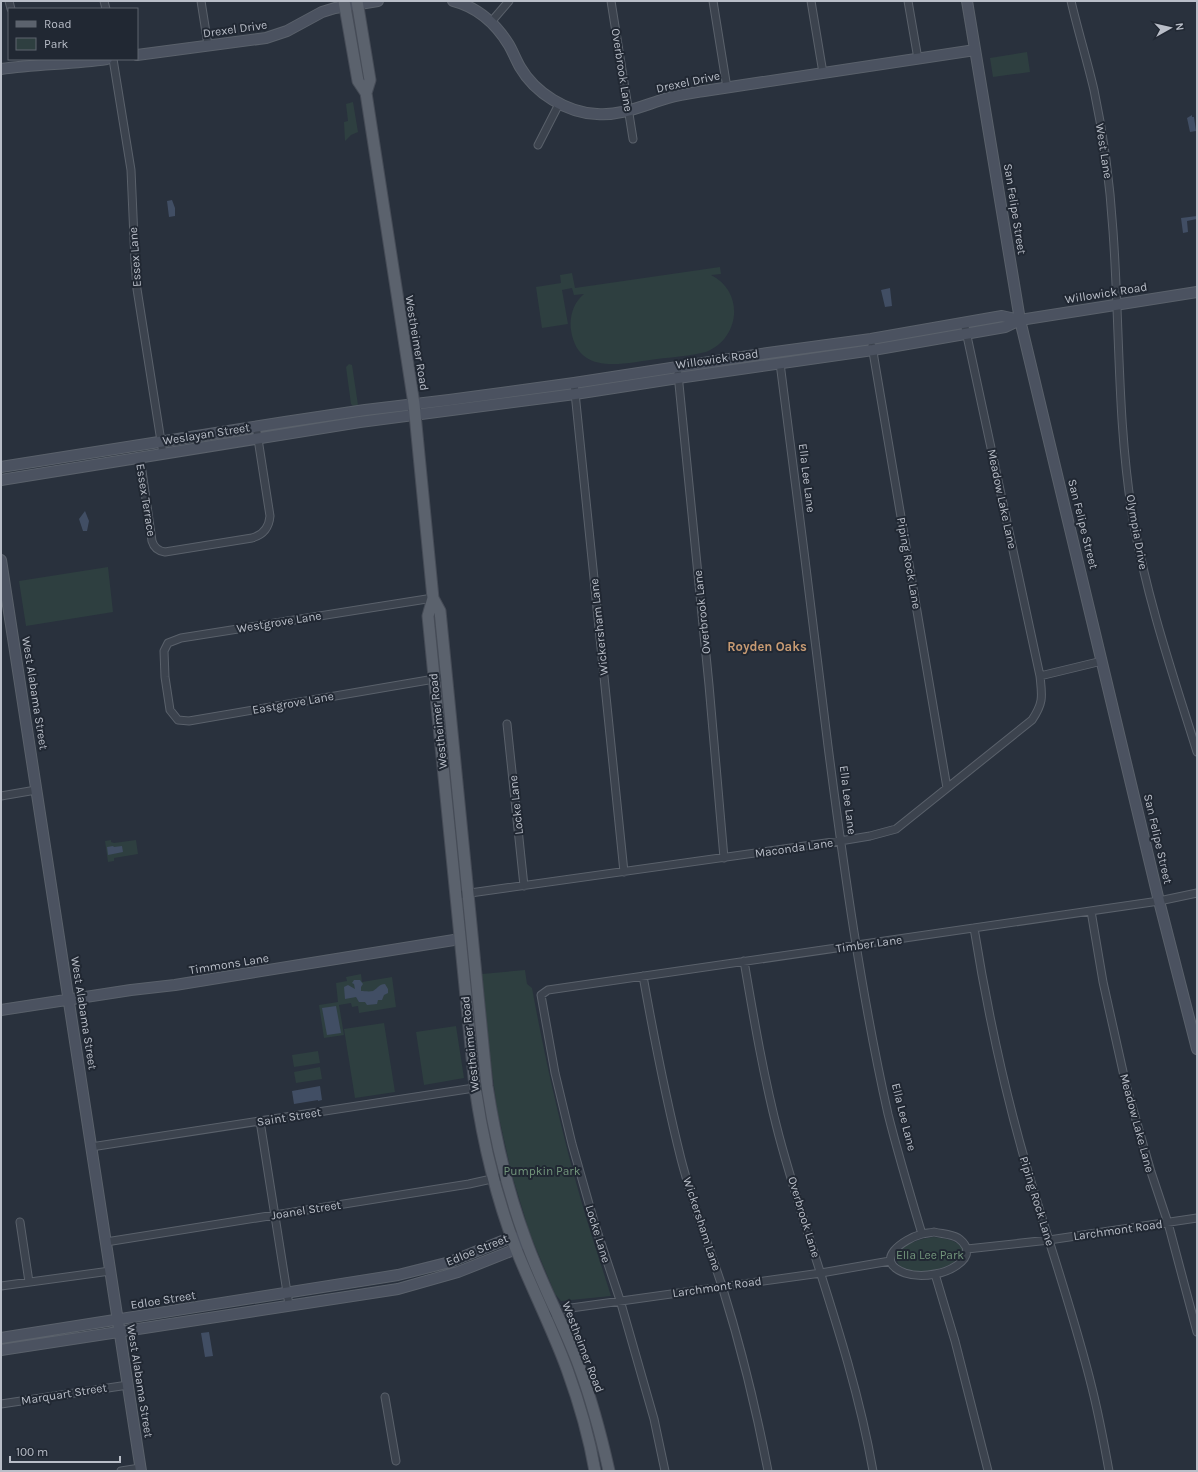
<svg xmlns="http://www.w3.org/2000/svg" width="1198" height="1472" font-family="Karla,sans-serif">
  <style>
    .green { fill: #2e3f40 }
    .water { fill: #414e64 }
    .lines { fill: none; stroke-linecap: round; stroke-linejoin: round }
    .street-casing { stroke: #5a616b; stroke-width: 9 }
    .secondary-casing { stroke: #5a616b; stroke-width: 12 }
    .primary-casing { stroke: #464c57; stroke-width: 13 }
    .street { stroke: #3c434e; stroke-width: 7 }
    .secondary { stroke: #4b5260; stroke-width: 10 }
    .primary { stroke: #5b626d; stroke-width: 11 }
    .labels { text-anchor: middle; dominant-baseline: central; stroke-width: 4; stroke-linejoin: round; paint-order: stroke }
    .street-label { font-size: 12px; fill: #b9bec8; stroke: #212833 }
    .park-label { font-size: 12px; fill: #73967c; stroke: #212833 }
    .neighbourhood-label { font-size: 13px; font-weight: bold; fill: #c89b73; stroke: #212833 }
  </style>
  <rect width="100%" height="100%" fill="#29313d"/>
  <path class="green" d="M1027 52 1030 72 993 77 990 58Z
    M353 102 358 132 351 135 345 141 344 122 348 121 346 104Z
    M720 267 721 274 711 275C745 292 740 339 706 352 690 356 673 357 657 359 624 363 578 377 571 330 569 316 574 302 584 294L574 295 572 288 562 290 568 324 542 328 536 287 561 283 560 275 572 273 575 288Z
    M349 364 352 365 358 405 353 406 351 404 346 367Z
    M108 567 113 612 26 626 19 581Z
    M111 840V842L114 843 136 840 138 854 114 858V861L108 862 105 841Z
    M525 970 527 984 532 988C545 1059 561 1130 581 1200 590 1232 601 1264 611 1296L561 1301 555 1294 530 1234 512 1175 497 1109 490 1056 482 974Z
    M361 974 362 982 392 977 396 1007 359 1013 358 1006 352 1007 351 1003 339 1005 344 1035 324 1038 319 1005 338 1002 336 983 347 981 346 977Z
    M384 1023 395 1092 355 1098 344 1029Z
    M456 1026 464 1078 424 1085 416 1032Z
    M318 1051 320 1063 294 1067 292 1055Z
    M320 1067 322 1079 296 1083 294 1072Z
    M934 1237C945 1239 956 1239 963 1249L960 1258C946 1269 918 1279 902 1267 899 1266 897 1262 897 1259 896 1245 923 1238 934 1237Z"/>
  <path class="water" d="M1192 115V117H1194L1196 131 1190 132 1187 118Z
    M172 200 175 208V216L169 217 167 201Z
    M1197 216V219L1187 221 1188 232 1183 233 1181 218Z
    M890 288 892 306 885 307 881 290Z
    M85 511 89 521 87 531H83L79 519Z
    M113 846 114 847 122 846 123 852 108 855 107 847Z
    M354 980H360L363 984 361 987V991C364 991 369 992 373 991 378 988 379 984 385 984L388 989V993L384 995 382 1000H378L377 1004 367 1005 365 1002H359L356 997 345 999 344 987 348 985 355 989 354 984 352 983Z
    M336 1006 341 1033 327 1035 322 1008Z
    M320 1086 322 1100 318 1101V1100L294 1104 292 1091Z
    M209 1332 213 1356 205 1357 201 1333Z"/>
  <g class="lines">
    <defs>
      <path id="street" d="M9 1 11 9
        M104 1 106 9
        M201 1 208 45
        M611 1 633 139
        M713 1 727 88
        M811 1 823 73
        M908 1 918 59
        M1071 1C1078 31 1087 60 1094 90 1104 137 1110 184 1113 231 1120 327 1117 424 1133 519 1147 599 1173 675 1197 752
        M491 22 509 1
        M113 59 131 170 135 261 137 289 163 454
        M538 145 559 104
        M872 346 947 788
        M780 363C797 490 812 619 828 746 844 870 861 993 888 1114 898 1154 910 1194 922 1234
        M678 374 709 685 724 858
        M574 383 624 872
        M140 457 152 541C154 548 158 551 165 552L252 538C263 535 269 528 270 516L256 426
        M433 598 181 638 168 643 164 651 165 677 170 710 178 720 189 721 446 677
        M1040 676 1102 661
        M507 724 524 886
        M1 796 36 790
        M456 895 840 841 870 836 896 829 1032 720C1044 702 1042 696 1040 676L964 322
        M1091 911 1103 982 1126 1085 1151 1172 1168 1223 1197 1332
        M974 928C987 1009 1004 1089 1027 1168 1048 1241 1074 1314 1092 1388 1099 1416 1104 1443 1109 1471
        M744 961C754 1020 764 1079 779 1136 809 1248 853 1356 873 1471
        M643 976C654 1038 666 1099 681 1159 692 1202 708 1244 722 1286 741 1347 756 1408 768 1471
        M260 1121 289 1305
        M91 1147 487 1086
        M20 1222 29 1282
        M934 1232C942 1234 951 1234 958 1238 961 1240 964 1243 966 1247 971 1262 947 1272 935 1274 926 1276 914 1276 905 1273 872 1261 903 1239 922 1234 926 1233 930 1233 934 1232Z
        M106 1242 469 1184 505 1176
        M967 1249 1049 1240 1197 1218
        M935 1274 955 1341 988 1471
        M1 1286 110 1271
        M545 1316 564 1309 821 1273 890 1261
        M385 1397 396 1461
        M1 1404 128 1385
        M121 1471 140 1468
        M665 1471 654 1419 620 1300 595 1225 572 1144 555 1073 541 995 548 990 1159 901 1197 893"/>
      <path id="secondary" d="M453 1C477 7 496 24 509 45 513 52 516 60 520 67 535 93 567 113 597 114 622 116 644 105 668 98 679 95 692 93 704 91L975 50
        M967 1 1020 320 1159 901 1197 1049
        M137 55 266 38 287 31 322 12 335 8 378 1
        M1 69C36 64 72 64 107 59
        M1 467 285 422 365 410 449 400 574 383 768 353 871 339 1002 316 1020 320
        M1 480 360 422 575 394 678 378 873 350 1005 327 1020 320 1197 292
        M1 560 141 1471
        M1 1010 131 990 175 985 460 939
        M1 1338 398 1275 450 1262 512 1237 519 1238
        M1 1350 398 1289 458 1272 516 1249 525 1239"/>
      <path id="primary" d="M344 1 358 81 366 93 414 404 433 598 428 616 475 1087C483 1142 496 1197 516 1249 532 1289 552 1328 567 1369 579 1402 589 1436 595 1471
        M357 1 370 80 366 93
        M433 598 440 611 487 1086C495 1138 507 1189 525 1238 540 1281 562 1321 578 1363 591 1398 601 1435 609 1471"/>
    </defs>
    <use href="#street" class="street-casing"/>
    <use href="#secondary" class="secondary-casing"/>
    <use href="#primary" class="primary-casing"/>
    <use href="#street" class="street"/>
    <use href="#secondary" class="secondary"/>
    <use href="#primary" class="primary"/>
  </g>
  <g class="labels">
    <g class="street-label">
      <text transform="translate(235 29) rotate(-8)">Drexel Drive</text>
      <text transform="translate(622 70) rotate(81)">Overbrook Lane</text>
      <text transform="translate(688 82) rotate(-12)">Drexel Drive</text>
      <text transform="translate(1104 151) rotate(81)">West Lane</text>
      <text transform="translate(1015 209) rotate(81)">San Felipe Street</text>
      <text transform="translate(135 257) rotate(-94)">Essex Lane</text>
      <text transform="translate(1106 293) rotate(-9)">Willowick Road</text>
      <text transform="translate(417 343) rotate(81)">Westheimer Road</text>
      <text transform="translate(717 359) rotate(-8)">Willowick Road</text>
      <text transform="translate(206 434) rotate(-9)">Weslayan Street</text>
      <text transform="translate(807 478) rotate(83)">Ella Lee Lane</text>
      <text transform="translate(1002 499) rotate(78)">Meadow Lake Lane</text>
      <text transform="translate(146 500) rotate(81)">Essex Terrace</text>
      <text transform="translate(1083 524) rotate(76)">San Felipe Street</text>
      <text transform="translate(1137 532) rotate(80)">Olympia Drive</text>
      <text transform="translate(909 563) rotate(80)">Piping Rock Lane</text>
      <text transform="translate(702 612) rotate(-96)">Overbrook Lane</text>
      <text transform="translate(279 622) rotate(-9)">Westgrove Lane</text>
      <text transform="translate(599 627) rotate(-96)">Wickersham Lane</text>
      <text transform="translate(35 693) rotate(81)">West Alabama Street</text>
      <text transform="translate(293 703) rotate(-10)">Eastgrove Lane</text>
      <text transform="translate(438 721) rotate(-96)">Westheimer Road</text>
      <text transform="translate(848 800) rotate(83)">Ella Lee Lane</text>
      <text transform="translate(516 805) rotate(-96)">Locke Lane</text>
      <text transform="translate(1158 839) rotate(77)">San Felipe Street</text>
      <text transform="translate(794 848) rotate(-8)">Maconda Lane</text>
      <text transform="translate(869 944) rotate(-8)">Timber Lane</text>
      <text transform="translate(229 964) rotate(-9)">Timmons Lane</text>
      <text transform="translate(84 1013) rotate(81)">West Alabama Street</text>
      <text transform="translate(470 1044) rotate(-96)">Westheimer Road</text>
      <text transform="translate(289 1117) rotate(-9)">Saint Street</text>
      <text transform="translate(904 1117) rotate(76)">Ella Lee Lane</text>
      <text transform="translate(1137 1123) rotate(75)">Meadow Lake Lane</text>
      <text transform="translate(1037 1201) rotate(73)">Piping Rock Lane</text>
      <text transform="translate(306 1210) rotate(-9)">Joanel Street</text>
      <text transform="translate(804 1217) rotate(73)">Overbrook Lane</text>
      <text transform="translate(702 1224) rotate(72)">Wickersham Lane</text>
      <text transform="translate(1118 1230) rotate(-8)">Larchmont Road</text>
      <text transform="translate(598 1234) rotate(73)">Locke Lane</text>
      <text transform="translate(477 1250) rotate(-22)">Edloe Street</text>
      <text transform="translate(717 1287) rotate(-8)">Larchmont Road</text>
      <text transform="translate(163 1300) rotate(-9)">Edloe Street</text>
      <text transform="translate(583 1347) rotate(69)">Westheimer Road</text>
      <text transform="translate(140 1381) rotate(81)">West Alabama Street</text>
      <text transform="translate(64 1394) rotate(-9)">Marquart Street</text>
    </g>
    <g class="park-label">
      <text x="542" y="1171">Pumpkin Park</text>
      <text x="930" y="1255">Ella Lee Park</text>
    </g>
    <g class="neighbourhood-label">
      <text x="767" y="646">Royden Oaks</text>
    </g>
  </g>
  <rect width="1198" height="1472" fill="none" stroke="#b9bec8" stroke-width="4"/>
  <rect x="8" y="8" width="130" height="52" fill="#212833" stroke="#5e646f"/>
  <rect x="16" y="21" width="20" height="6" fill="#5b626d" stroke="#5e646f"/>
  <text x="44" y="28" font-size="12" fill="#b9bec8">Road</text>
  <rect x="16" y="38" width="20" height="12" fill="#2e3f40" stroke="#5e646f"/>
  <text x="44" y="48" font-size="12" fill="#b9bec8">Park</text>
  <g transform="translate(1170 28) rotate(82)" stroke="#212833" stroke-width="3" paint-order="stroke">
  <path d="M0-3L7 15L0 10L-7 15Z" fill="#b9bec8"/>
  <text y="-6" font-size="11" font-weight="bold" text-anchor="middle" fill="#b9bec8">N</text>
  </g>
  <path d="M10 1456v6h110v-6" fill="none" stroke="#b9bec8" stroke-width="2"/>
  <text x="16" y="1456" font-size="12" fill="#b9bec8" stroke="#212833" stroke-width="3" paint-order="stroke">100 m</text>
</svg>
